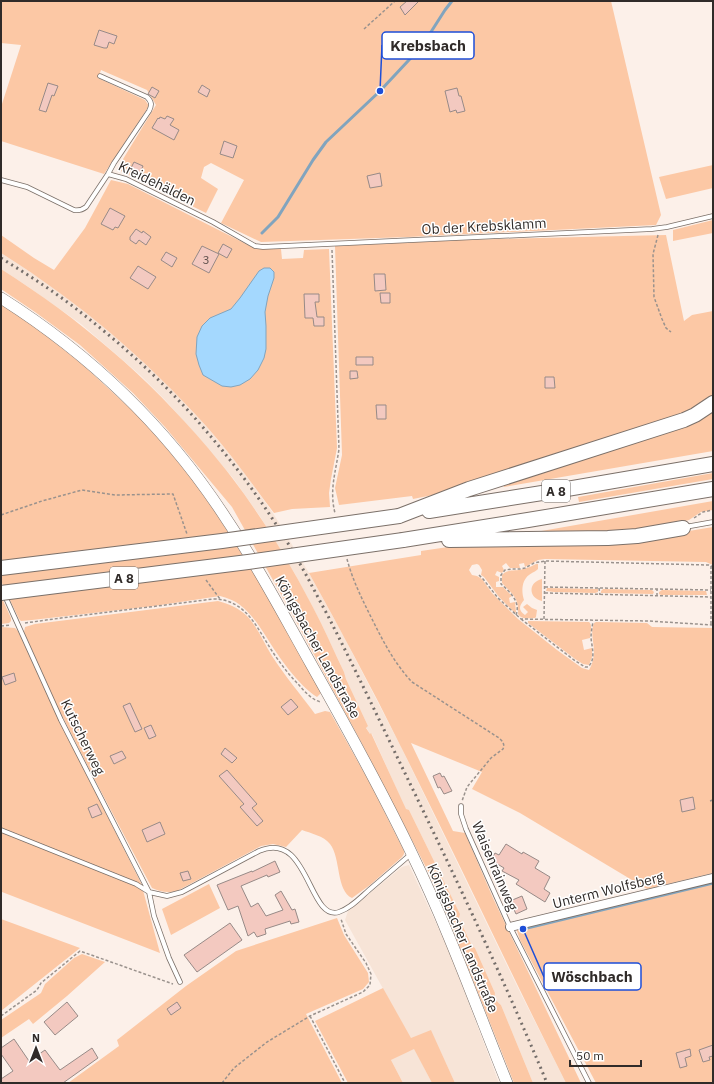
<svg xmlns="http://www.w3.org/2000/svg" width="714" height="1084" font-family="'IBM Plex Sans',sans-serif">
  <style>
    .built { fill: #f7e4d7 }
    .green { fill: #fcc8a5 }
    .water { fill: #a4d8fe; stroke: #81a4be }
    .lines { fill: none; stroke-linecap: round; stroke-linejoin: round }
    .stream { stroke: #81a4be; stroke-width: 3 }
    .building { fill: #f3c9c0; stroke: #978a87 }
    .lane-casing { stroke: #7b7069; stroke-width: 5.5 }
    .street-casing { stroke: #7b7069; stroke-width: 10 }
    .secondary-casing { stroke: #7b7069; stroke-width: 12 }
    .highway-casing { stroke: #7b7069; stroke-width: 16 }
    .path { stroke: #9a928d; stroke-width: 1.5; stroke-dasharray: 3 2; stroke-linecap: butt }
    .lane { stroke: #fff; stroke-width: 4 }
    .street { stroke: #fff; stroke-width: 8 }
    .secondary { stroke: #fff; stroke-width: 11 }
    .highway { stroke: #fff; stroke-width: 14 }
    .rail { stroke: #756e6a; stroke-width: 3; stroke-dasharray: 2 4; stroke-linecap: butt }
    .highway-bridge-casing { stroke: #7b7069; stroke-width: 16; stroke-linecap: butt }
    .highway-bridge { stroke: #fff; stroke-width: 14 }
    .labels { text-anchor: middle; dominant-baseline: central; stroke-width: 3; stroke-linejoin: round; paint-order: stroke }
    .number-label { font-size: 12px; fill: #61524f }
    .shield { fill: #fff; stroke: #6e6b69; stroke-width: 1 }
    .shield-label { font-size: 13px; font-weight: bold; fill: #302b29 }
    .street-label { font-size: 14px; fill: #302b29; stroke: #fff }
    .leader { fill: none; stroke: #1d4ed8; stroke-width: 1.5 }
    .callout-dot { fill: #1d4ed8; stroke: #fff; stroke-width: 1.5 }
    .callout { fill: #fff; stroke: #1d4ed8; stroke-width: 1.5 }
    .callout-label { font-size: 15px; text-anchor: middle; font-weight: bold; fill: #302b29 }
  </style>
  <rect width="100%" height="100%" fill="#fcf0e9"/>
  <path class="built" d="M1 253 49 284 98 322 141 358 180 398 207 427 236 462 273 513 309 573 343 635 401 747 519 990 566 1083H533L501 1005 497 1003 494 996 495 993 475 948 472 946 459 917 460 914 409 810H406L372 734H370L366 727 368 726 346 679 344 672 321 623 295 574 261 518 233 478 191 429 165 400 140 375 81 324 27 286 1 269Z
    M409 865 449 951 499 1083H455L431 1031 411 1039 345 920 348 911 402 867Z
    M414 1048 432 1083H403L391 1060Z"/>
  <path class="green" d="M1 1H611L661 215 656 225 408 237 261 242 221 223 244 180 211 163 204 167 201 178 218 189 206 213 117 169 156 105 147 90 101 70 98 78 145 100 149 106 104 174 1 141V107L21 45 1 43Z
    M713 165V188L666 199 659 177Z
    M111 180 128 184 256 249H281L282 259 303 258 304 250 329 249 337 448 331 479 329 493 330 507 292 509 274 513C252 484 231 454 207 427 145 358 79 302 1 253V235L34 258 54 270 85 228Z
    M713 220V233L673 241V230Z
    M666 235 684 321 692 315 713 311V397L693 412 433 495 413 499 412 496 339 505 335 488 342 455 335 246 456 240Z
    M1 269C80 319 148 377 208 448 216 458 225 468 233 479 267 524 296 573 321 623 329 639 336 656 344 672L346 679 368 726 366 728 370 734 371 733 406 809 409 810 460 914 459 918 472 946 475 948 495 993C494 998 497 1002 501 1005L533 1083H514L451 925 430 875 361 742 297 623 232 507 165 427 133 393 80 345 35 312 1 289Z
    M1 304 19 314 83 365 148 425 195 483 219 518 262 586 320 691 321 693 317 697C299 686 278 656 267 638 259 626 252 614 240 605 234 600 227 598 220 596L154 606 32 620 21 621 19 619 1 581Z
    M713 408V451L504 487 503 484Z
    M713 473V479L579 502 578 497Z
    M713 501V510L701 512 689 520 638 532 530 533Z
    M713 527V565L706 562 545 559 538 560 525 567 524 563 519 564 520 568H510L506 563 502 566 504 570 502 573 497 571 495 575 499 577V581L496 582V587H503L512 596 509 598 510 603 515 602 516 612 515 613 499 597 484 577 481 575 482 570 479 565 477 564 472 565 469 570 472 575 477 576 482 579 492 593 518 619 557 650 582 668 589 670C592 665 594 658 594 652 594 642 590 633 594 623L596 622 647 623 652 627 713 628V873L647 889 520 813 472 789 482 772 411 743 453 831 465 833 493 898 581 1083H566C510 972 457 858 401 747 372 688 341 631 309 573L421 555V551L455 546 683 532Z
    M536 564H538V569C535 572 533 572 529 575 522 580 521 591 524 600 519 606 518 610 525 615L528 612 523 607 527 604 532 608 537 610 536 617 535 618C529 618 522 620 518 614 519 597 512 594 502 583V575C508 568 515 572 523 569 528 568 532 566 536 564Z
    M542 579V601C528 598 528 582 542 579Z
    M547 588 597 589H598V592L595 593 554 592 546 591Z
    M603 589 652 590 654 592 653 594 601 593V591Z
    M662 590 706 591 707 595H661L659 594V592Z
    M1 596 11 618V621L9 623 1 624Z
    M218 601C229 604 239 608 248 617 258 628 264 643 272 656 285 676 301 695 315 714L325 711 330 712 371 785 404 851V854L402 857 370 885 352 898C336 891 341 858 330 844 324 836 310 833 302 830L286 847 273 844 261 846 177 891C167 893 161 892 152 888L96 782 57 706 24 632 25 627 35 624Z
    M528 621 589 622C593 625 590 633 590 638L582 640 584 650 592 648V657L589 665 583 664 575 659 528 623Z
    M1 627 15 628 18 631 59 720 141 883 160 953 2 892 1 893Z
    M713 880V1083H596L520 940 516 928Z
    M209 884 220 908 171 935 162 909Z
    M337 918 344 935 368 973 369 982 363 989 306 1014 342 1083H68L119 1046 117 1040 186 986 236 951Z
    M1 919 80 948 1 1011Z
    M82 954 105 962 67 996 33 1024 29 1019 1 1038V1020L41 993 45 984 74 958Z
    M383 988 411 1038 431 1030 455 1083H432L414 1049 391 1060 403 1083H348L315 1021Z"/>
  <path class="water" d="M264 268H270L274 272V278L268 296 265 312 266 326V349L264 358 258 370 250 379 240 385 231 387 222 386 203 375 199 365 196 354 197 337 202 326 210 318 231 309 240 298 259 271Z"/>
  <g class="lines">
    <path class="stream" d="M262 233 278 217 313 160 326 142 380 91 422 46 445 10 452 1
      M523 929 713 883"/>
  </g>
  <path class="building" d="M407 1H419L405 15 400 7Z
    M99 30 117 36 114 44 109 42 107 48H104L94 45Z
    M48 83 58 86 54 96 52 95 46 112 39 110Z
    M202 85 210 90 207 97 198 92Z
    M152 87 159 91 155 98 148 94Z
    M457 88 459 96H461L465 111 457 113 456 110 450 112 445 91Z
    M167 116 174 119 170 125 179 130 174 140 152 128 158 118 159 119 160 117 165 119Z
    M224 141 237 146 233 158 220 154Z
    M134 162 143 166 139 175 130 170Z
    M380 173 382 186 370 188 367 176Z
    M110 208 125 216 118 228 115 227 113 230 101 224Z
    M136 229 142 233 143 231 151 237 146 245 139 240 136 244 130 240V237Z
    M223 244 232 249 227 258 218 253Z
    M202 246 219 254 209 273 192 264Z
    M166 252 177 258 172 267 161 260Z
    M138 266 156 277 148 289 130 278Z
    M374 274H385L386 290 375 291Z
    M380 293H390V303H381Z
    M304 294H319V302H315L317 317H324V326H314L313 318H305Z
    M356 357H373V365H356Z
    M350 371H357L358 378 350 379Z
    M545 377H554L555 388H545Z
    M376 405H386V419H377Z
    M14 673 16 681 5 685 2 677Z
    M291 699 298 707 288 715 281 707Z
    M130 703 142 729 135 732 123 706Z
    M151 725 156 736 149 739 144 728Z
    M225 748 237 758 232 763 221 754Z
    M122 751 126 758 114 764 110 756Z
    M227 770 257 804 252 808 263 821 257 826 240 807 244 804 219 776Z
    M440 773 442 777 444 776 452 791 444 794 440 787 438 788 433 776Z
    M693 797 695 809 682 812 680 800Z
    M97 804 102 814 92 818 88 808Z
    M160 822 165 834 147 842 142 830Z
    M506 844 522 854 523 852 539 861 535 868 550 877 544 889 550 893 545 902 516 884 519 880 502 871 504 868 491 860 495 853 499 855Z
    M275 861 280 872 268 877 267 875 241 886 251 907 258 903 266 916 283 910 275 895 281 891 292 910 295 909 299 922 291 924 290 921 265 929 266 934 257 937 254 932 248 936 238 906 228 910 217 885 252 871V872Z
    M188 871 191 879 183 881 180 873Z
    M522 896 527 909 516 914 510 901Z
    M230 923 242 940 197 972 184 955Z
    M67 1002 78 1016 55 1035 44 1022Z
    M177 1002 181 1008 171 1015 167 1009Z
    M14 1039 29 1061 45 1050 60 1070 92 1048 98 1058 63 1083H1V1079L13 1071 1 1054V1048Z
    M713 1045V1056L709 1057 710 1060 703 1062 699 1050Z
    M690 1049 691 1056 685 1058 687 1066 680 1068 676 1053Z"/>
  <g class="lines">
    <defs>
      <path id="lane" d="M108 174 126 179 213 222 255 246 263 247 652 229 667 227 713 216
        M1 180 27 187 74 210C79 211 82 210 86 207L108 174 114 163 149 111C152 105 152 102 147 97L100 76
        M685 527 713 522
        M5 596 61 720 149 892 167 896 182 892 259 851C309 829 308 922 339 912 351 908 360 898 369 890 383 878 397 866 411 854
        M461 806V814L466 829 510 927 589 1083
        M1 830 136 884 149 892 154 916 169 958 180 982"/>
      <path id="street" d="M510 927 713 878"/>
      <path id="secondary" d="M1 298C91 355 169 430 227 520 258 566 284 616 311 664 346 726 381 789 412 854 448 928 476 1006 507 1083"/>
      <path id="highway" d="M429 511 561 490 713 464
        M399 516 469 489 684 420 695 415 713 403
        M403 540 528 520 713 489
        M449 540 608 538 637 536 683 528"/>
    </defs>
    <use href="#lane" class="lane-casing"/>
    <use href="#street" class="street-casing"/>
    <use href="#secondary" class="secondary-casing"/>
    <use href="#highway" class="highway-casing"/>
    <path class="path" d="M364 29 395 1
      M658 235 653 254 654 297 662 319 666 328 671 332
      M332 250 339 449C336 471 329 490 335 513
      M1 515 42 501 82 490 115 495 173 494 187 534
      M694 518 703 512 713 510
      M347 559C353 582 364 603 375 625 385 645 396 665 412 682L499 738 503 742 504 746 503 749 491 758 467 787 462 801
      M711 566V624
      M479 575 483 579 498 598 521 619 648 621 713 625
      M206 580 220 599
      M545 587 711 590
      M599 588 600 595
      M545 593 711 597
      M657 596V589
      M516 615C521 602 510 592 501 584V575L505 570 512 569H520L525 568 534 563 545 561 709 565 713 567
      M521 619 574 660 585 667H588C596 659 592 648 591 638 591 633 592 627 593 622
      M544 619 545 561
      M25 623 61 618 213 599C246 599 257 628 272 651 280 663 289 675 299 685 305 692 312 700 321 702
      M1 626 11 625
      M710 801 713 800
      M1 1016 37 990 41 983 80 951 173 984
      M310 1016 345 1083
      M222 1083 234 1068 267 1042 310 1016 363 992 370 985 371 974 366 963 346 934 341 919"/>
    <use href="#lane" class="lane"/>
    <use href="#street" class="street"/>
    <use href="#secondary" class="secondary"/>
    <use href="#highway" class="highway"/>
    <path class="rail" d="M1 258C30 276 58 294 84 315 130 351 175 393 212 438 240 471 266 507 289 545 303 568 315 592 328 616 353 665 377 715 401 765 452 870 502 975 547 1083"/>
    <defs>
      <path id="highway-bridge" d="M1 568 222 541 399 516
        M1 593 248 562 403 540"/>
    </defs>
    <use href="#highway-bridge" class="highway-bridge-casing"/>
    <use href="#highway-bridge" class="highway-bridge"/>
  </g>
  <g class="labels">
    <g class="number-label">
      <text x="206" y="259">3</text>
    </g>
    <g class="shield">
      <rect x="542" y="480" width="28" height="22" rx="3"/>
      <rect x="110" y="567" width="28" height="22" rx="3"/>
    </g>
    <g class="shield-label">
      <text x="556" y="491">A 8</text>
      <text x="124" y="578">A 8</text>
    </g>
    <g class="street-label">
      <text transform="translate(157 183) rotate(26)">Kreidehälden</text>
      <text transform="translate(484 226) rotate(-3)">Ob der Krebsklamm</text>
      <text transform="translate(318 647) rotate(61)">Königsbacher Landstraße</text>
      <text transform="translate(83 737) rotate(64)">Kutscherweg</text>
      <text transform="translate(495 866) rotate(67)">Waisenrainweg</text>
      <text transform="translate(608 890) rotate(-14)">Unterm Wolfsberg</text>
      <text transform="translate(463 938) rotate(67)">Königsbacher Landstraße</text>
    </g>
  </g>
  <path class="leader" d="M380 91L382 45M523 929L544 977"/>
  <g class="callout-dot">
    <circle cx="380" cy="91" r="4"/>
    <circle cx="523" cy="929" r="4"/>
  </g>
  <g class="callout">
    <rect x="382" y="32" width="92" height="27" rx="4"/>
    <rect x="544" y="963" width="97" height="27" rx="4"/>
  </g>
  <g class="callout-label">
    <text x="428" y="51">Krebsbach</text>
    <text x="592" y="982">Wöschbach</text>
  </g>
  <rect width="714" height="1084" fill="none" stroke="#302b29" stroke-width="4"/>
  <g transform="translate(36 1048)" stroke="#ffffff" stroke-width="3" paint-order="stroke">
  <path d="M0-3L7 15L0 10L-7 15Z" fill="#302b29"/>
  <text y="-6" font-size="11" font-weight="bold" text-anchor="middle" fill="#302b29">N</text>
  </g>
  <path d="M570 1060v6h71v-6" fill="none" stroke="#302b29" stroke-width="2"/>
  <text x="576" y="1060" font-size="12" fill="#302b29" stroke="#ffffff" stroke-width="3" paint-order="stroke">50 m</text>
</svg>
